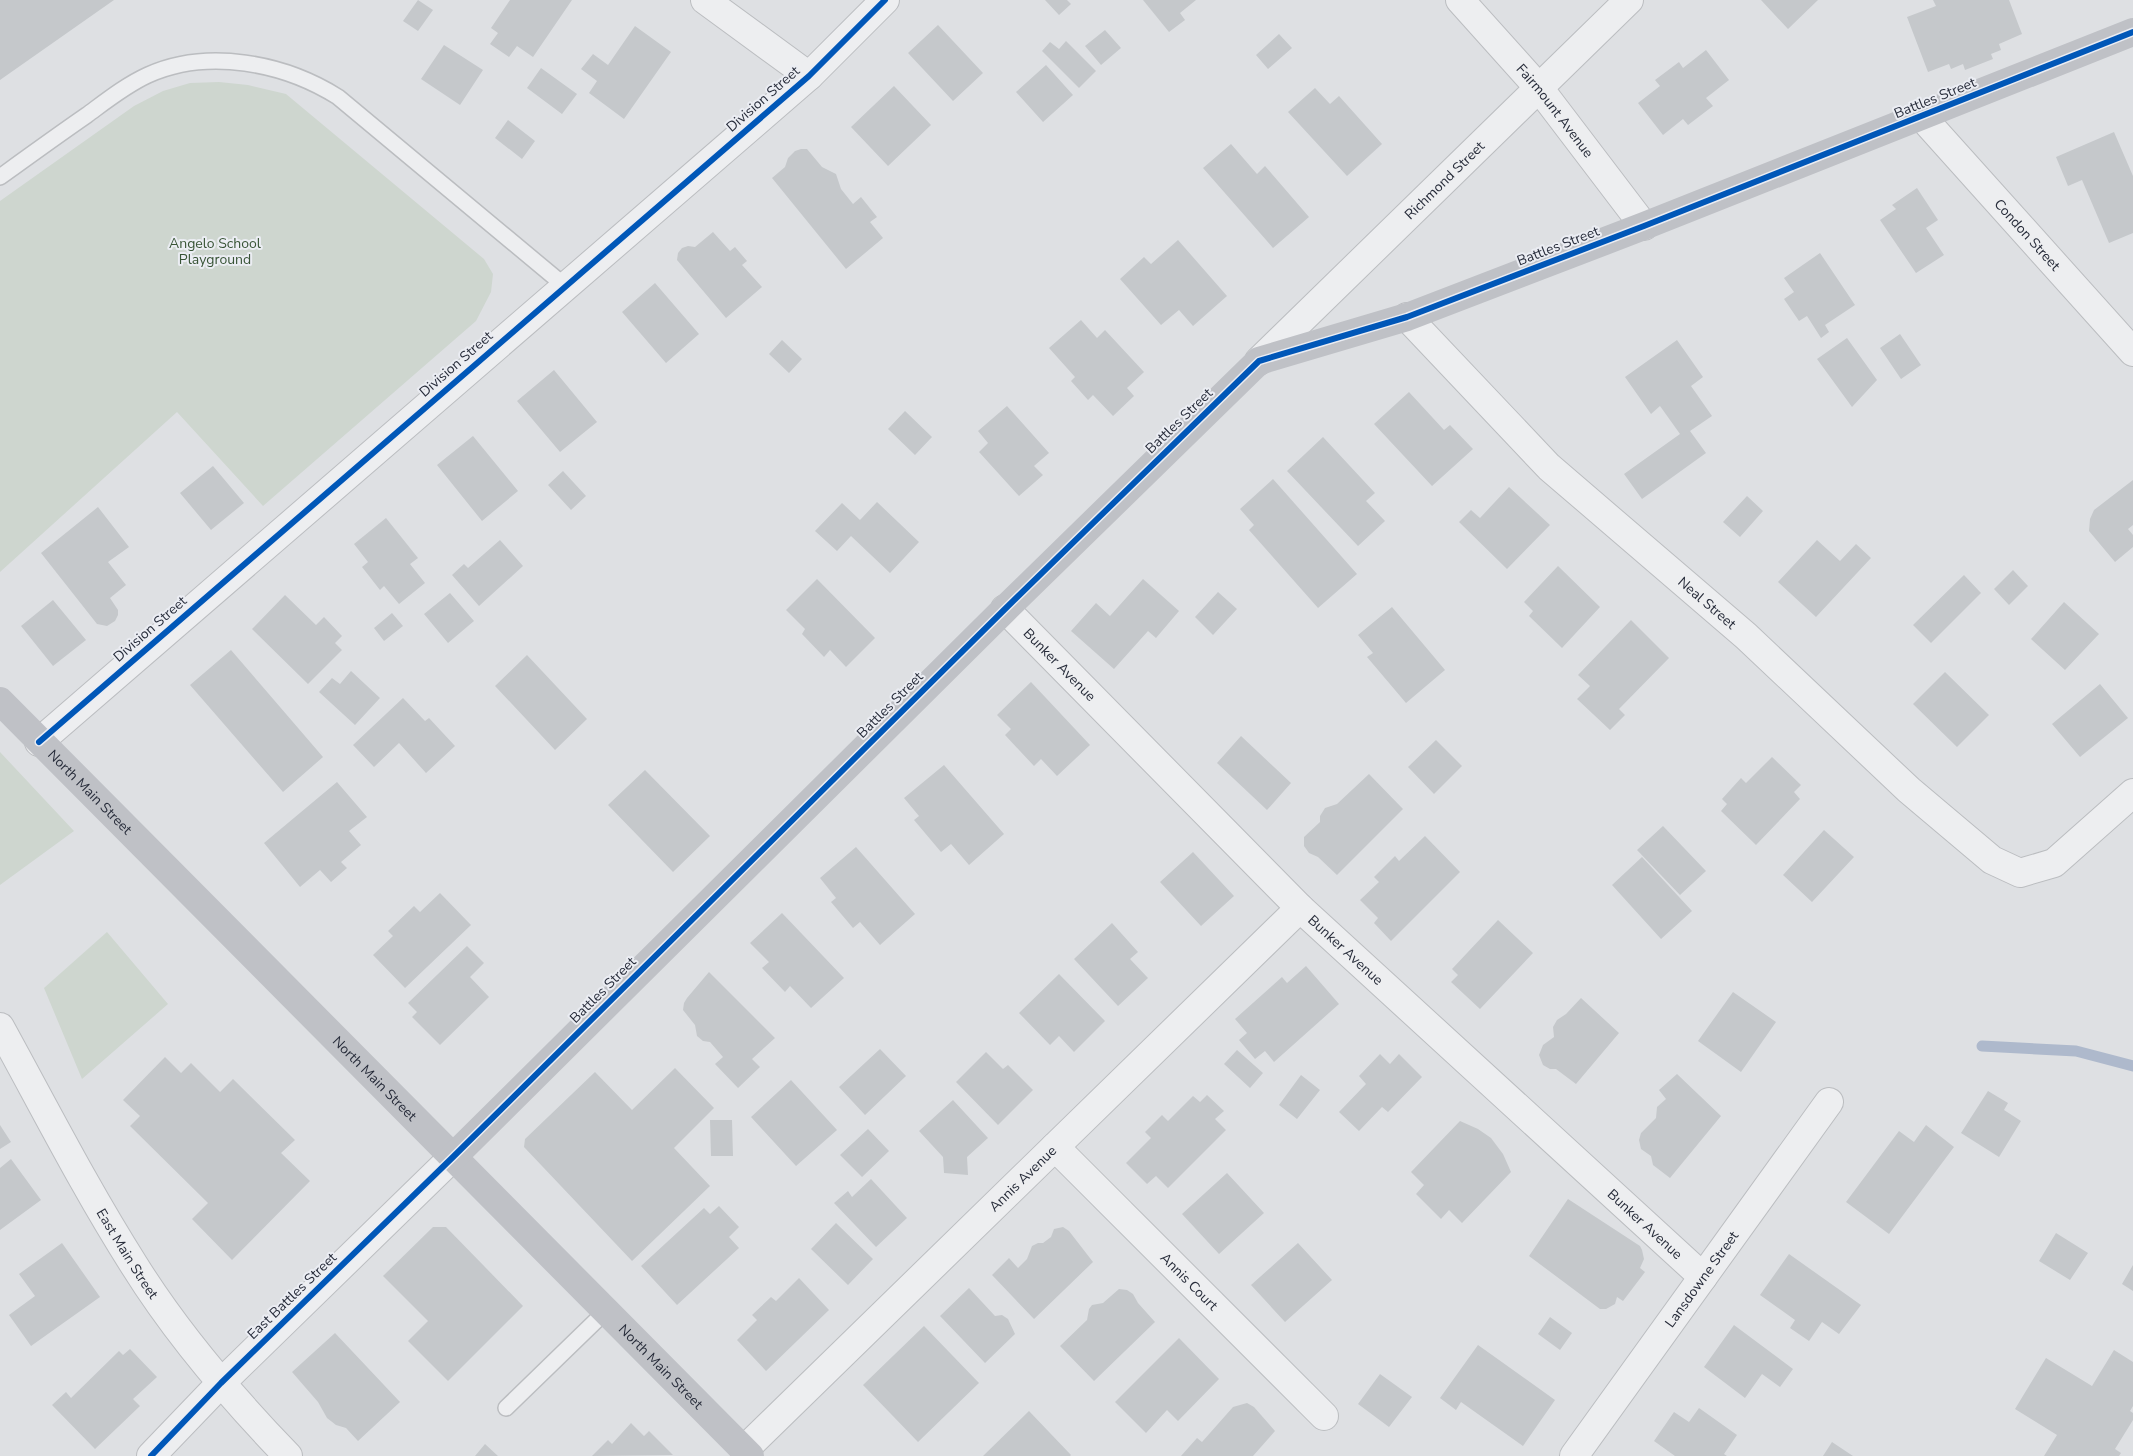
<svg xmlns="http://www.w3.org/2000/svg" width="2133" height="1456" font-family="'Nunito Sans',sans-serif">
  <style>
    .green { fill: #ced6cf }
    .lines { fill: none; stroke-linecap: round; stroke-linejoin: round }
    .stream { stroke: #aeb9cc; stroke-width: 11 }
    .building { fill: #c5c8cb }
    .lane-casing { stroke: #bbbdc0; stroke-width: 18 }
    .street-casing { stroke: #bbbdc0; stroke-width: 30 }
    .lane { stroke: #edeef0; stroke-width: 15 }
    .street { stroke: #edeef0; stroke-width: 28 }
    .secondary { stroke: #bfc1c6; stroke-width: 28 }
    .cycleway-casing { stroke: #ebedf3; stroke-width: 9 }
    .cycleway { stroke: #0057b8; stroke-width: 6 }
    .labels { text-anchor: middle; dominant-baseline: central; stroke-width: 4; stroke-linejoin: round; paint-order: stroke }
    .street-label { font-size: 14px; fill: #272c3a; stroke: #ebedf3 }
    .park-label { font-size: 14px; fill: #385436; stroke: #ebedf3 }
  </style>
  <rect width="100%" height="100%" fill="#dee0e3"/>
  <path class="green" d="M219 82 248 85 286 94 484 259 493 274 491 292 476 321 263 506 177 412 0 572V201L134 106 163 91 190 83Z
    M0 752 74 831 0 885Z
    M107 932 168 1004 82 1079 44 988Z"/>
  <g class="lines">
    <path class="stream" d="M1982 1046 2076 1051 2133 1066"/>
  </g>
  <path class="building" d="M0 0H114L0 80Z
    M418 0 433 10 418 31 403 21Z
    M510 0H572L533 57 517 46 509 57 490 44 498 33 491 28Z
    M1045 0H1067L1071 4 1059 15Z
    M1143 0H1196L1180 13 1185 20 1169 32Z
    M1761 0H1818L1788 29Z
    M1933 0H2009L2022 34 1999 44 2001 50 1991 54 1993 59 1965 70 1963 64 1951 69 1949 64 1928 72 1907 17 1936 6Z
    M938 25 983 73 953 101 908 53Z
    M635 26 671 52 624 119 589 93 597 81 581 69 593 54 608 65Z
    M1105 30 1121 48 1101 65 1085 46Z
    M1279 34 1292 48 1268 69 1256 55Z
    M1066 41 1096 71 1079 88 1042 51 1050 42 1059 49Z
    M444 45 483 70 460 105 421 79Z
    M1706 50 1729 80 1706 98 1713 106 1688 125 1683 119 1663 135 1638 103 1660 86 1655 80 1679 62 1683 68Z
    M1046 65 1073 95 1043 122 1016 92Z
    M541 68 577 94 562 114 527 88Z
    M894 86 931 125 888 166 851 127Z
    M1315 88 1330 104 1339 96 1382 144 1347 176 1288 112Z
    M508 120 535 141 522 159 495 138Z
    M2114 132 2133 176V233L2109 243 2082 180 2068 186 2056 157Z
    M1231 144 1257 174 1265 166 1309 217 1273 248 1203 168Z
    M801 149H807L822 167 836 174 841 189 853 204 861 197 877 217 870 222 883 238 846 269 772 178 785 167 788 158 795 151Z
    M1917 188 1938 220 1926 228 1944 255 1916 273 1880 220 1896 209 1892 205Z
    M713 232 730 251 735 247 747 261 742 265 762 287 726 318 677 260 678 253 682 248 688 246 695 247Z
    M1178 240 1227 296 1193 326 1179 310 1161 325 1120 279 1144 257 1151 264Z
    M1820 253 1855 305 1825 325 1829 332 1821 338 1807 316 1799 321 1784 299 1794 292 1784 278Z
    M655 283 699 334 666 363 622 312Z
    M1081 320 1097 338 1105 330 1144 372 1127 388 1134 396 1113 416 1093 395 1088 400 1071 381 1075 377 1049 348Z
    M1900 334 1921 365 1901 379 1880 348Z
    M1847 338 1877 380 1852 407 1817 359Z
    M782 340 802 359 789 373 769 354Z
    M1677 340 1703 377 1691 386 1712 416 1690 431 1706 453 1642 499 1624 474 1680 434 1660 406 1651 414 1625 377Z
    M554 370 597 422 560 452 517 401Z
    M1409 392 1444 430 1450 425 1473 449 1432 486 1374 424Z
    M1007 406 1049 453 1034 466 1043 475 1019 496 979 452 988 443 978 431Z
    M905 411 932 437 915 455 888 429Z
    M473 436 518 491 482 521 437 465Z
    M1323 437 1375 493 1366 501 1385 521 1358 546 1287 471Z
    M213 466 244 503 211 530 180 493Z
    M563 471 586 496 571 510 548 485Z
    M1273 479 1357 574 1318 608 1249 530 1254 525 1240 509Z
    M2133 480V525L2128 529 2133 535V547L2115 562 2089 531 2090 519 2094 510Z
    M1509 487 1550 525 1507 569 1459 522 1471 510 1480 518Z
    M1747 496 1763 511 1740 537 1723 522Z
    M877 502 919 542 890 573 851 536 837 551 815 531 842 503 860 520Z
    M98 507 129 547 108 562 126 585 110 598 118 610V615L115 621 107 626 97 624 41 553Z
    M386 518 418 558 410 564 425 583 399 604 384 586 380 590 362 567 368 562 354 544Z
    M500 540 523 566 479 606 452 575 464 564 468 568Z
    M1817 540 1840 561 1856 544 1871 558 1816 617 1778 582Z
    M1558 566 1600 607 1562 648 1529 616 1533 611 1524 602Z
    M2013 570 2028 586 2009 605 1994 589Z
    M1964 575 1981 593 1931 643 1913 625Z
    M817 579 875 638 846 667 830 650 824 657 802 634 805 629 786 610Z
    M1143 579 1179 611 1156 638 1148 631 1114 669 1071 631 1096 603 1110 616Z
    M1218 592 1237 609 1213 635 1195 617Z
    M450 593 474 621 448 643 424 614Z
    M285 595 316 625 324 617 342 636 335 643 342 650 308 684 252 629Z
    M53 600 86 640 53 666 21 626Z
    M2064 602 2099 634 2065 670 2031 639Z
    M1392 607 1445 670 1406 703 1367 657 1373 653 1358 635Z
    M392 613 403 626 384 641 374 628Z
    M1631 620 1669 658 1619 709 1625 715 1610 730 1577 699 1590 686 1578 675Z
    M231 650 323 757 283 792 190 685Z
    M527 655 587 719 555 750 495 686Z
    M351 671 380 698 355 725 319 692 332 678 340 684Z
    M1945 672 1989 715 1957 747 1913 704Z
    M1031 682 1090 745 1057 776 1041 759 1034 766 1005 735 1011 729 997 715Z
    M2100 684 2128 718 2080 757 2052 724Z
    M403 698 425 721 429 718 455 746 426 773 399 743 374 767 353 745Z
    M1241 736 1291 783 1267 810 1217 763Z
    M1436 740 1462 766 1434 794 1408 767Z
    M1772 757 1801 785 1794 792 1800 799 1756 845 1721 811 1727 804 1722 799 1741 778 1746 783Z
    M944 765 1004 834 969 865 951 844 941 852 914 820 919 816 904 798Z
    M645 770 710 836 673 872 608 805Z
    M1369 774 1403 809 1337 875 1318 857 1309 853 1304 846V837L1320 822V816L1325 808 1337 804Z
    M337 782 367 817 349 831 361 845 341 862 347 868 331 882 320 870 300 887 264 843Z
    M1663 826 1706 871 1680 895 1637 850Z
    M1824 830 1854 857 1812 902 1783 875Z
    M1425 836 1460 872 1391 941 1374 923 1378 918 1360 900 1379 882 1374 877 1395 856 1399 861Z
    M856 847 915 914 880 945 860 922 853 928 831 902 836 898 820 878Z
    M1193 852 1234 896 1201 926 1160 882Z
    M1642 857 1692 911 1661 939 1612 885Z
    M440 893 471 925 405 988 373 955 393 936 388 931 414 906 420 912Z
    M782 913 844 978 811 1008 790 986 785 992 762 968 769 962 750 943Z
    M1498 920 1533 953 1480 1009 1451 982 1458 975 1452 969Z
    M1112 923 1138 952 1130 959 1148 978 1118 1006 1074 959Z
    M467 946 484 963 470 977 489 997 440 1045 412 1017 417 1012 408 1003Z
    M1306 966 1339 1004 1274 1062 1265 1051 1255 1059 1239 1040 1247 1033 1235 1019 1282 977 1287 983Z
    M709 972 775 1038 752 1059 760 1067 738 1088 715 1064 723 1057 710 1042 703 1041 697 1036 695 1025 683 1010 684 1003 687 998Z
    M1059 974 1105 1021 1074 1052 1059 1036 1050 1045 1019 1013Z
    M1733 992 1776 1022 1741 1072 1698 1041Z
    M1581 998 1619 1033 1576 1084 1556 1069H1550L1543 1065 1539 1055 1543 1045 1554 1037 1553 1027 1557 1020 1566 1014Z
    M880 1049 906 1076 865 1115 839 1087Z
    M1237 1050 1263 1073 1250 1088 1224 1064Z
    M986 1052 1003 1069 1008 1065 1033 1090 998 1125 956 1082Z
    M1380 1054 1390 1064 1399 1054 1422 1077 1388 1112 1382 1107 1359 1131 1339 1112 1366 1084 1359 1076Z
    M165 1057 181 1073 191 1063 220 1092 233 1079 295 1140 281 1153 310 1181 232 1260 192 1219 208 1203 130 1126 140 1116 123 1100Z
    M675 1068 714 1108 674 1148 710 1186 632 1261 524 1147 525 1139 595 1072 632 1110Z
    M1677 1074 1721 1116 1670 1178 1653 1165 1651 1156 1641 1149 1639 1140 1641 1133 1656 1118 1657 1107 1666 1099 1659 1090Z
    M1301 1075 1320 1090 1297 1119 1279 1105Z
    M791 1080 837 1130 796 1166 751 1117Z
    M1988 1091 2008 1103 2004 1110 2021 1121 1999 1157 1961 1133Z
    M1207 1095 1224 1111 1215 1119 1226 1130 1168 1188 1156 1176 1147 1184 1126 1163 1151 1138 1145 1132 1162 1115 1168 1121 1193 1096 1200 1102Z
    M953 1100 988 1138 967 1157 968 1175 944 1173 943 1157 919 1131Z
    M710 1120H732L733 1156H711Z
    M1460 1121 1478 1129 1491 1138 1503 1154 1511 1172 1462 1223 1449 1210 1441 1219 1416 1194 1424 1185 1411 1172Z
    M0 1125 11 1142 0 1149Z
    M1926 1125 1954 1147 1889 1234 1846 1202 1899 1131 1914 1142Z
    M868 1129 889 1151 862 1177 840 1155Z
    M11 1159 41 1200 0 1230V1168Z
    M1227 1173 1264 1213 1219 1254 1182 1214Z
    M871 1179 907 1218 876 1247 834 1203 848 1191 852 1197Z
    M1568 1199 1640 1246 1642 1250 1644 1259 1640 1268 1645 1272 1623 1301 1617 1297 1615 1304 1606 1309H1600L1529 1256Z
    M719 1206 739 1227 729 1237 739 1248 677 1305 641 1266 704 1208 710 1214Z
    M836 1223 873 1259 848 1285 811 1249Z
    M433 1227H446L523 1306 448 1381 408 1341 428 1321 383 1276Z
    M1063 1227 1069 1231 1093 1262 1034 1319 992 1275 1009 1258 1018 1268 1027 1259 1032 1246 1038 1243H1043L1051 1237 1054 1229Z
    M2056 1233 2088 1253 2070 1280 2039 1261Z
    M62 1243 100 1297 31 1346 9 1315 35 1296 19 1274Z
    M1298 1243 1332 1280 1285 1322 1251 1285Z
    M1789 1254 1861 1305 1839 1334 1822 1322 1809 1341 1790 1328 1795 1320 1760 1295Z
    M2133 1265V1291L2122 1284Z
    M799 1278 829 1310 766 1371 737 1340 757 1320 752 1315 771 1297 776 1301Z
    M969 1288 995 1316 1002 1315 1008 1319 1015 1334 985 1363 940 1316Z
    M1119 1289 1127 1290 1133 1294 1138 1303 1155 1322 1094 1381 1060 1346 1087 1320 1089 1309 1092 1305 1103 1303Z
    M1550 1317 1572 1333 1560 1350 1538 1334Z
    M1734 1325 1793 1369 1780 1387 1762 1374 1745 1398 1704 1367Z
    M924 1326 979 1383 918 1442 863 1385Z
    M335 1333 400 1402 358 1441 346 1428 336 1425 327 1418 318 1402 292 1372Z
    M1179 1338 1219 1379 1178 1421 1167 1410 1146 1433 1115 1402Z
    M1478 1345 1555 1400 1523 1446 1461 1402 1456 1410 1440 1398Z
    M130 1349 157 1377 133 1399 140 1406 95 1449 52 1405 66 1392 71 1398 119 1351 123 1355Z
    M2114 1350 2133 1362V1406L2130 1411 2133 1413V1420L2115 1449 2121 1453 2119 1456H2044L2057 1435 2015 1409 2046 1358 2092 1386Z
    M1380 1374 1412 1397 1389 1427 1358 1404Z
    M1247 1403 1254 1407 1275 1431 1253 1456H1181L1197 1438 1202 1442 1233 1407Z
    M1699 1408 1737 1435 1724 1454 1727 1456H1675L1654 1441 1674 1412 1689 1422Z
    M1029 1411 1071 1455 1070 1456H983Z
    M631 1423 644 1436 649 1431 673 1455 592 1456 608 1440 612 1444Z
    M1832 1442 1853 1456H1823Z
    M485 1444 498 1456H475Z"/>
  <g class="lines">
    <defs>
      <path id="lane" d="M0 177C29 156 58 135 87 115 106 101 126 85 148 75 208 48 284 63 338 97L565 286
        M506 1408 606 1311"/>
      <g id="street">
        <path d="M705 0 809 76"/>
        <path id="s1" d="M1460 0 1539 88 1644 226"/>
        <path id="s2" d="M1922 117 2133 352"/>
        <path id="s3" d="M1407 317 1549 467 1746 636 1909 790 1992 860 2020 873 2054 863 2133 793"/>
        <path id="s4" d="M1259 361 1629 0"/>
        <path id="s5" d="M1005 609 1300 908 1703 1277"/>
        <path d="M39 742 809 76 885 0"/>
        <path id="s6" d="M0 1027C44 1107 85 1188 134 1265 177 1334 231 1397 288 1456"/>
        <path id="s7" d="M1055 1147 1324 1416"/>
        <path id="s8" d="M744 1450 1300 908"/>
        <path d="M151 1456 221 1383 453 1157"/>
        <path id="s9" d="M1574 1456 1829 1102"/>
      </g>
    </defs>
    <use href="#lane" class="lane-casing"/>
    <use href="#street" class="street-casing"/>
    <use href="#lane" class="lane"/>
    <use href="#street" class="street"/>
    <g class="secondary">
      <path id="s10" d="M0 701 750 1456"/>
      <path d="M453 1157 1005 609 1259 361 1407 317 1644 226 2133 32"/>
    </g>
    <defs>
      <path id="cycleway" d="M39 742 809 76 885 0
        M151 1456 221 1383 453 1157 1005 609 1259 361 1407 317 1644 226 2133 32"/>
    </defs>
    <use href="#cycleway" class="cycleway-casing"/>
    <use href="#cycleway" class="cycleway"/>
  </g>
  <g class="labels">
    <g class="street-label">
      <text transform="translate(1935 98) rotate(-22)">Battles Street</text>
      <text transform="translate(763 99) rotate(-41)">Division Street</text>
      <text stroke="none"><textPath href="#s1" startOffset="146">Fairmount Avenue</textPath></text>
      <text stroke="none"><textPath href="#s4" startOffset="259">Richmond Street</textPath></text>
      <text stroke="none"><textPath href="#s2" startOffset="158">Condon Street</textPath></text>
      <text transform="translate(1558 246) rotate(-21)">Battles Street</text>
      <text transform="translate(456 364) rotate(-41)">Division Street</text>
      <text transform="translate(1179 421) rotate(-44)">Battles Street</text>
      <text stroke="none"><textPath href="#s3" startOffset="415">Neal Street</textPath></text>
      <text transform="translate(150 629) rotate(-41)">Division Street</text>
      <text stroke="none"><textPath href="#s5" startOffset="78">Bunker Avenue</textPath></text>
      <text transform="translate(890 705) rotate(-45)">Battles Street</text>
      <text stroke="none"><textPath href="#s10" startOffset="128">North Main Street</textPath></text>
      <text stroke="none"><textPath href="#s5" startOffset="482">Bunker Avenue</textPath></text>
      <text transform="translate(603 990) rotate(-45)">Battles Street</text>
      <text stroke="none"><textPath href="#s10" startOffset="532">North Main Street</textPath></text>
      <text stroke="none"><textPath href="#s8" startOffset="389">Annis Avenue</textPath></text>
      <text stroke="none"><textPath href="#s5" startOffset="888">Bunker Avenue</textPath></text>
      <text stroke="none"><textPath href="#s6" startOffset="260">East Main Street</textPath></text>
      <text stroke="none"><textPath href="#s9" startOffset="218">Lansdowne Street</textPath></text>
      <text stroke="none"><textPath href="#s7" startOffset="190">Annis Court</textPath></text>
      <text transform="translate(292 1296) rotate(-44)">East Battles Street</text>
      <text stroke="none"><textPath href="#s10" startOffset="938">North Main Street</textPath></text>
    </g>
    <g class="park-label">
      <text x="215" y="243">Angelo School<tspan x="215" dy="16">Playground</tspan></text>
    </g>
  </g>
</svg>
